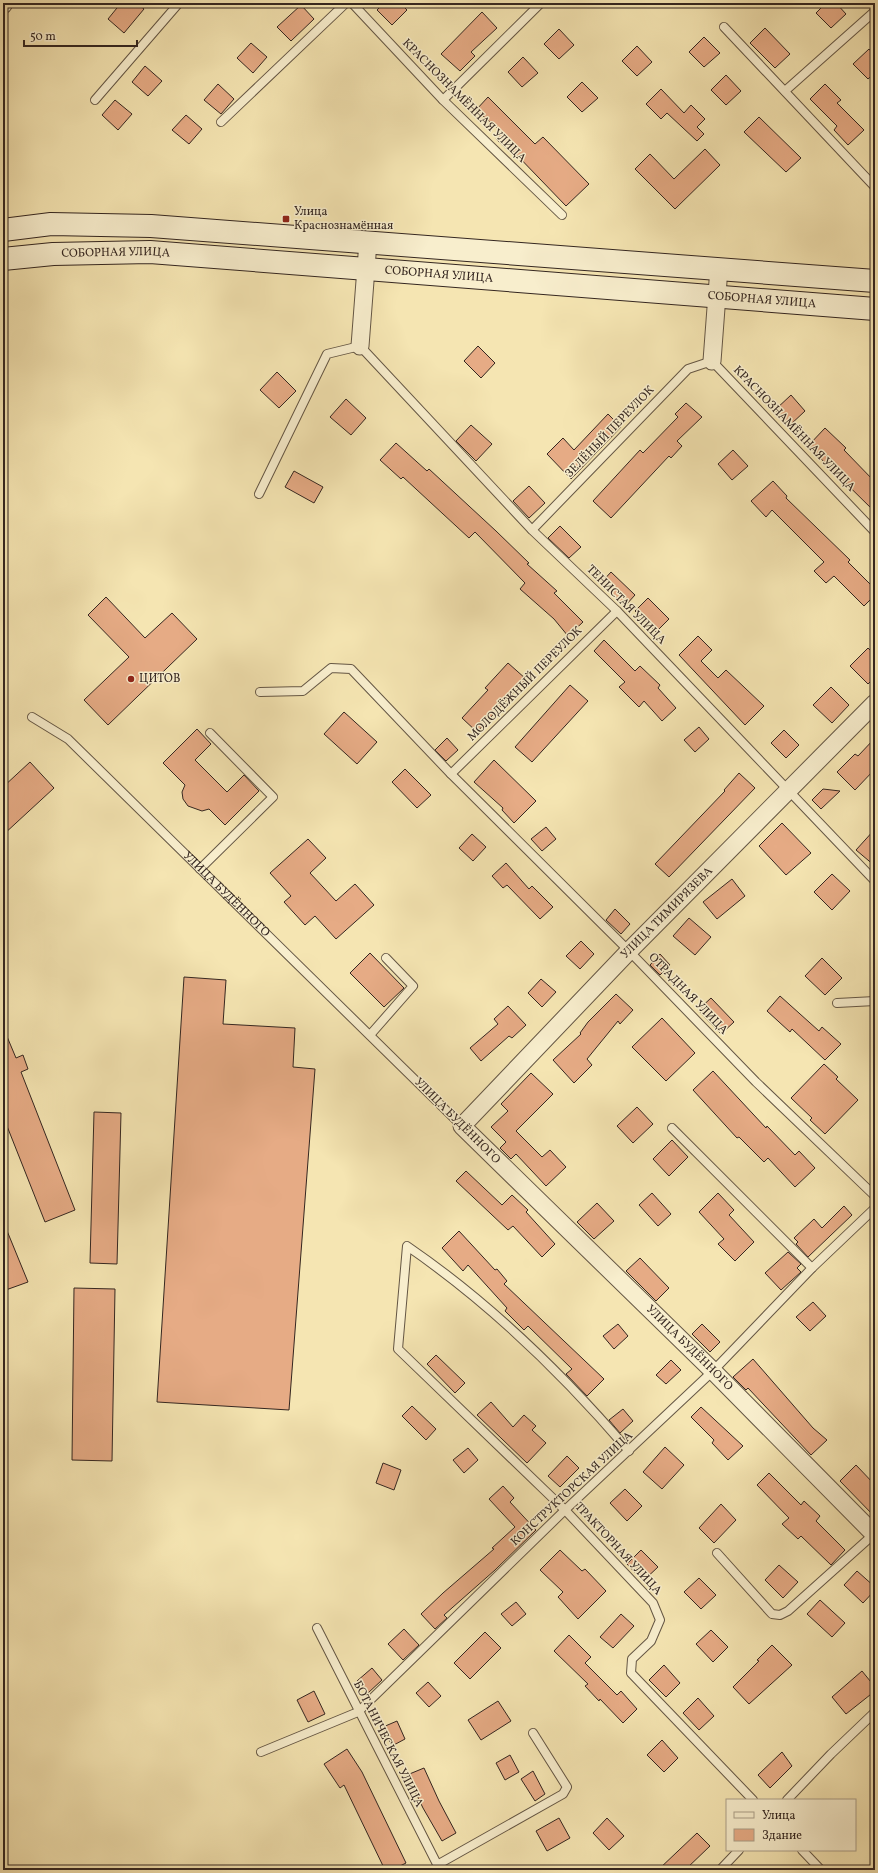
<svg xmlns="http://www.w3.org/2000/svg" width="878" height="1873" font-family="Vollkorn,serif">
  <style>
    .building { fill: #e6ab85; stroke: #342620 }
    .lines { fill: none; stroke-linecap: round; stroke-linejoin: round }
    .lane-casing { stroke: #645644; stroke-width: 10 }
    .street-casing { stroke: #645644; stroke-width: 19 }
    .secondary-casing { stroke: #342620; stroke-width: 24 }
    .lane { stroke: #f8eecd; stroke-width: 8 }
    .street { stroke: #f8eecd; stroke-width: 17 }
    .secondary { stroke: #f8eecd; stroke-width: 22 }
    .poi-dot { fill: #8f2418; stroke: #f8eecd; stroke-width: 1.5 }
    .labels { text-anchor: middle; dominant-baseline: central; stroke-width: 3; stroke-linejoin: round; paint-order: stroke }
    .street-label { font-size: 12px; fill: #342620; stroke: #f8eecd }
    .poi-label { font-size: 12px; fill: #342620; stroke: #f8eecd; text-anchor: start }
  </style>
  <rect width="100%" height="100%" fill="#f5e5b2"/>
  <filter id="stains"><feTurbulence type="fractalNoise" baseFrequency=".005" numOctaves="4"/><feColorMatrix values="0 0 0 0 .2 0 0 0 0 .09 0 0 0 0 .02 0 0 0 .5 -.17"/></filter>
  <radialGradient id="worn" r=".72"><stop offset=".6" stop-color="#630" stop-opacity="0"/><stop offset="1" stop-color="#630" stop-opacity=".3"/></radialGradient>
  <path class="building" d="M121 3H137L144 9 124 33 108 19Z
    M384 3H400L407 10 392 25 377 10Z
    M826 3H836L846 14 831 28 816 13Z
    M301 5 314 19 291 41 277 27Z
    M482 12 497 28 471 52 475 56 460 71 441 54Z
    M765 28 790 54 775 68 750 43Z
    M559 29 574 45 559 59 544 44Z
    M704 37 720 53 704 67 689 52Z
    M251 43 267 57 253 73 237 58Z
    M637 46 652 62 637 76 622 61Z
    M869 49 875 56V73L868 79 853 64Z
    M523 57 538 73 522 87 508 72Z
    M145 66 162 81 148 96 132 82Z
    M726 75 741 91 726 105 711 90Z
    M582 82 598 98 582 112 567 97Z
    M218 84 234 99 221 114 204 100Z
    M825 84 841 100 837 103 864 130 848 145 834 130 837 126 810 99Z
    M661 89 684 113 691 105 705 119 697 127 704 134 697 141 667 113 661 119 646 104Z
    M488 97 535 144 543 137 589 184 566 206 512 150 510 152 496 139 502 132 476 110Z
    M115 100 132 114 118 130 102 115Z
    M186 115 202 129 189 144 172 130Z
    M759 117 801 158 786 172 744 132Z
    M705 149 720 165 675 209 635 169 650 154 674 179Z
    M478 346 495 363 481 378 464 361Z
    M277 372 296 391 279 408 260 390Z
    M791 395 805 411 789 426 775 410Z
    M346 399 366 418 351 435 330 417Z
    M686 403 702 417 677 441 682 446 671 458 669 456 611 518 593 501 640 450 643 453 678 417 675 414Z
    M608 414 621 427 571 479 547 454 563 438 574 450Z
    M471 425 492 444 476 461 456 441Z
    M825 428 846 448 844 450 875 482V512L808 446Z
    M396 443 427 471 429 469 496 531 529 563 527 564 557 591 554 593 583 622 568 636 554 619 520 589 525 583 475 532 469 538 403 477 401 479 380 460Z
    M733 450 748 466 732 480 718 464Z
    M294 471 323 487 314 503 285 487Z
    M773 481 787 496 786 498 850 560 848 562 875 589V595L864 606 834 576 826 583 814 571 824 562 772 510 766 517 751 501Z
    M529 486 545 503 529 518 513 501Z
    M560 526 581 547 569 558 548 538Z
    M611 572 635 595 625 606 601 583Z
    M106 597 145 638 172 613 197 639 108 725 84 700 129 657 88 615Z
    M648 598 669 619 656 632 635 611Z
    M698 636 712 650 701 661 718 678 726 670 764 706 745 725 679 655Z
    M604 640 635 671 640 666 660 685 658 688 676 708 662 721 644 701 639 707 619 687 625 682 594 651Z
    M868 648 875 655V677L868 684 850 666Z
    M508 663 526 679 477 732 462 718 488 690 485 688Z
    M570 685 588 701 532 762 515 747Z
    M831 687 849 705 832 723 813 705Z
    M344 712 377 742 357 764 324 734Z
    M699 727 709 739 695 752 684 740Z
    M197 729 211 744 195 760 227 792 244 775 259 791 225 825 209 809 202 811 188 806 183 799 182 792 185 785 163 763Z
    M784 730 799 745 786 758 771 743Z
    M447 738 458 750 446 761 435 750Z
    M875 738V769L855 790 837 772 855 754 858 756Z
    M494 760 536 801 514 823 502 810 503 808 474 782Z
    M30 762 54 788 3 835V787Z
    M405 769 431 795 417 808 392 782Z
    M739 773 755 788 669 877 655 864 725 791 724 790Z
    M823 789 840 791 821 809 812 800Z
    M782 823 811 853 786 875 759 846Z
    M546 827 556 839 542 851 531 839Z
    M875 829V866L856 850Z
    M472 834 486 847 473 861 459 848Z
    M308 839 326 858 310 873 336 901 355 884 374 905 336 939 315 916 305 925 284 902 291 896 270 873Z
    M506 863 529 889 532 886 553 907 540 919 507 885 503 888 492 876Z
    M832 874 850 891 832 910 814 892Z
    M732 879 745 896 717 919 703 902Z
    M615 909 630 924 621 934 606 920Z
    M689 918 711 937 695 955 673 936Z
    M581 941 594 954 580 969 566 956Z
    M370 953 404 988 384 1007 350 973Z
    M660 954 670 965 660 975 650 965Z
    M822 958 842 978 825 995 805 976Z
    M184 977 226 980 223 1024 295 1028 293 1067 315 1069 289 1410 157 1402Z
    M541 979 556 992 542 1007 528 993Z
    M616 994 633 1010 620 1024 618 1021 587 1059 592 1065 574 1083 553 1060 581 1034 580 1033 588 1022Z
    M780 996 819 1031 822 1027 841 1044 825 1060 792 1029 790 1032 767 1011Z
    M711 998 734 1022 721 1034 698 1010Z
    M508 1006 526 1025 512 1038 509 1036 481 1061 470 1048 498 1024 494 1019Z
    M662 1018 695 1053 666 1081 632 1047Z
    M3 1027 16 1058 23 1055 28 1069 21 1072 75 1210 45 1222 3 1116Z
    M824 1064 838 1077 836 1079 858 1100 825 1134 810 1120 812 1118 791 1098Z
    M713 1071 766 1128 767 1126 795 1155 799 1151 815 1168 795 1187 768 1158 764 1162 739 1137 737 1138 693 1090Z
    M531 1073 553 1094 516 1131 542 1157 550 1150 566 1167 546 1186 516 1154 511 1159 500 1148 506 1142 491 1127 508 1111 501 1104Z
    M637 1107 653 1124 633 1143 617 1126Z
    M94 1112 121 1113 117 1264 90 1263Z
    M672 1140 688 1157 669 1176 653 1159Z
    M466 1171 502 1205 512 1195 528 1210 526 1212 555 1244 542 1257 513 1226 508 1230 456 1181Z
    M652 1193 671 1214 658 1226 639 1205Z
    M718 1193 734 1210 729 1215 754 1242 735 1261 718 1244 724 1239 699 1212Z
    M597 1203 614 1221 594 1239 577 1222Z
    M844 1206 852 1215 808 1257 796 1244 798 1242 794 1238 814 1219 822 1228Z
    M3 1221 28 1282 3 1291Z
    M459 1231 495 1270 497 1269 507 1281 504 1284 604 1379 587 1396 566 1374 572 1369 528 1326 524 1330 505 1311 507 1308 468 1265 463 1271 442 1248Z
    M788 1252 801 1264 797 1268 801 1272 781 1290 765 1273Z
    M640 1258 669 1288 656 1301 626 1271Z
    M74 1288 115 1289 112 1461 72 1460Z
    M813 1302 826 1316 810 1331 796 1317Z
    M618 1324 628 1336 614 1349 603 1336Z
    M702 1324 720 1342 710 1352 692 1334Z
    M436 1355 465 1383 455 1393 427 1364Z
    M753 1359 813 1428 827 1440 811 1455 748 1388 746 1390 733 1377Z
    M671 1360 681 1370 666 1384 656 1375Z
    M491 1402 513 1427 524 1415 536 1426 532 1430 546 1443 527 1463 477 1415Z
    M412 1406 436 1429 426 1440 402 1416Z
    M701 1407 743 1446 728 1460 712 1443 714 1440 691 1417Z
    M623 1409 633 1421 620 1433 609 1420Z
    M665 1447 684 1465 662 1489 643 1472Z
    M468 1448 478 1460 464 1473 453 1460Z
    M567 1456 579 1468 560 1487 548 1476Z
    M383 1463 401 1470 394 1490 376 1483Z
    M856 1465 875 1485V1517L840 1481Z
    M769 1473 801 1505 804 1501 820 1516 816 1521 845 1550 831 1565 801 1536 798 1539 782 1524 789 1518 757 1485Z
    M503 1486 514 1498 510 1502 536 1530 495 1570 444 1615 447 1618 435 1629 421 1614 443 1593 494 1549 492 1548 515 1527 489 1499Z
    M625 1489 642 1506 627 1521 610 1503Z
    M721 1504 736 1520 714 1543 699 1528Z
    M560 1550 582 1571 585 1569 606 1591 578 1619 558 1597 563 1592 540 1570Z
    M641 1550 658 1567 643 1581 627 1564Z
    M779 1565 798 1582 783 1598 765 1580Z
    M857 1571 875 1587V1590L863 1603 844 1585Z
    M699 1578 716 1595 701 1609 684 1592Z
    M820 1600 845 1623 832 1637 807 1614Z
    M516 1602 526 1614 512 1626 501 1614Z
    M621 1614 634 1626 613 1648 600 1637Z
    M404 1629 419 1645 403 1660 388 1644Z
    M711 1630 728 1647 713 1662 696 1644Z
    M485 1632 501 1648 470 1679 454 1663Z
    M569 1635 591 1657 585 1663 617 1695 621 1691 637 1709 623 1723 600 1699 599 1701 585 1686 588 1684 554 1651Z
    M772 1645 792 1665 749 1704 733 1687 759 1661 757 1660Z
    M664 1665 680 1683 666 1697 649 1680Z
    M372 1668 382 1680 368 1693 357 1681Z
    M862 1671 875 1687V1691L846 1714 832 1697Z
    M428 1682 441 1696 429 1707 416 1693Z
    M314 1691 325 1714 308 1722 297 1700Z
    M698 1698 714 1716 699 1730 683 1713Z
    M498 1701 511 1721 481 1740 468 1720Z
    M397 1721 405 1739 392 1746 383 1727Z
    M662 1740 678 1758 664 1772 647 1755Z
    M347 1749 362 1772 406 1863 392 1870H385L344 1785 340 1788 324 1764Z
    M782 1752 792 1766 770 1788 758 1775Z
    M510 1755 519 1772 505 1780 496 1763Z
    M424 1768 439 1801 456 1833 442 1841 423 1808 407 1775Z
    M533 1771 545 1794 535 1801 521 1779Z
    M559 1818 570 1838 547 1851 536 1831Z
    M607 1818 624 1836 609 1850 593 1833Z
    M697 1833 710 1846 685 1870H658Z"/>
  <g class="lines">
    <defs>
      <g id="lane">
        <path d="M352 3 443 100 562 215"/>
        <path d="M724 27 875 187"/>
        <path d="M785 91 875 11"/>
        <path d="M95 100 179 3"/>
        <path d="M443 100 541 3"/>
        <path d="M221 122 346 3"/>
        <path d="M259 494 327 354 360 346 532 530 617 611 875 881"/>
        <path d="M532 530 688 369 712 361 875 532"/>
        <path d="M260 692 303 691 331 668 351 669 451 774 629 951 756 1082 875 1196"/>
        <path id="s1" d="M32 717 68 739 462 1126"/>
        <path d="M451 774 617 611"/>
        <path d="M200 869 273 797 210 733"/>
        <path d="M837 1003 875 1001"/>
        <path d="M370 1035 413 986 386 958"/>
        <path d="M672 1128 812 1268"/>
        <path d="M629 1451C564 1375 490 1303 407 1246L398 1349 565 1510 653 1603 660 1620 651 1641 632 1659 631 1673 753 1800"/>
        <path d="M717 1553 772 1614 780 1615 788 1611 874 1534"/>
        <path d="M317 1628 440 1870"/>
        <path d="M261 1752 358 1712 565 1510 713 1371 812 1268 875 1208"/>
        <path d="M787 1800 831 1754 875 1712"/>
        <path d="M802 1850 821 1870"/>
        <path d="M437 1865 563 1794 567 1787 533 1733"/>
        <path d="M720 1870 739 1850"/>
      </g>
      <g id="street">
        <path d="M3 5 4 3"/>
        <path d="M360 346 368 242"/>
        <path d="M712 361 719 268"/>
        <path id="s2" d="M875 703 629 951 462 1126 713 1371 875 1535"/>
      </g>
      <g id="secondary">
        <path d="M3 230 51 224 151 226 875 281"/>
        <path id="s3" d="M3 259 53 254 150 252 875 309"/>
      </g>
    </defs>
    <use href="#lane" class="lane-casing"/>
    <use href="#street" class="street-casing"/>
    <use href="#secondary" class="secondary-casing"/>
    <use href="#lane" class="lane"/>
    <use href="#street" class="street"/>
    <use href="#secondary" class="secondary"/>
  </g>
  <g class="poi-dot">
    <rect x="282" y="215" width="8" height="8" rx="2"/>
    <circle cx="131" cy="679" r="4"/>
  </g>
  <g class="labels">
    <g class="street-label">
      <text transform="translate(464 101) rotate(45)">КРАСНОЗНАМЁННАЯ УЛИЦА</text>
      <text stroke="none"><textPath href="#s3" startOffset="113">СОБОРНАЯ УЛИЦА</textPath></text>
      <text stroke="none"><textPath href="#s3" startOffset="437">СОБОРНАЯ УЛИЦА</textPath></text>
      <text stroke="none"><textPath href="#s3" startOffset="761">СОБОРНАЯ УЛИЦА</textPath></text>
      <text transform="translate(794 429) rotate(46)">КРАСНОЗНАМЁННАЯ УЛИЦА</text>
      <text transform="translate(610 432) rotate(-46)">ЗЕЛЁНЫЙ ПЕРЕУЛОК</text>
      <text transform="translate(626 605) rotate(45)">ТЕНИСТАЯ УЛИЦА</text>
      <text transform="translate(525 684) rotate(-45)">МОЛОДЁЖНЫЙ ПЕРЕУЛОК</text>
      <text stroke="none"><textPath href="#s1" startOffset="264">УЛИЦА БУДЁННОГО</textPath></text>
      <text transform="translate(667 913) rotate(-45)">УЛИЦА ТИМИРЯЗЕВА</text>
      <text transform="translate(688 994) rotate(46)">ОТРАДНАЯ УЛИЦА</text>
      <text transform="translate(457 1121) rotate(45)">УЛИЦА БУДЁННОГО</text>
      <text stroke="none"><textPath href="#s2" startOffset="909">УЛИЦА БУДЁННОГО</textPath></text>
      <text transform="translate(572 1489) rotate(-43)">КОНСТРУКТОРСКАЯ УЛИЦА</text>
      <text transform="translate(618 1549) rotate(47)">ТРАКТОРНАЯ УЛИЦА</text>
      <text transform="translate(388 1744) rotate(63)">БОТАНИЧЕСКАЯ УЛИЦА</text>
    </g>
    <g class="poi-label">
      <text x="294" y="212">Улица<tspan x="294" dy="14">Краснознамённая</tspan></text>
      <text x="139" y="679">ЦИТОВ</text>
    </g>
  </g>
  <rect width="878" height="1873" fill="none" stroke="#f5e5b2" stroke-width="16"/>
  <rect x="4" y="4" width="870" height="1865" fill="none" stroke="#342620" stroke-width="2"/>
  <rect x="8" y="8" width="862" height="1857" fill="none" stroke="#342620"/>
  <rect x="726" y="1799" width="130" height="52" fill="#f8eecd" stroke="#aa9e88"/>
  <rect x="734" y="1812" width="20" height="6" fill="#f8eecd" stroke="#aa9e88"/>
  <text x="762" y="1819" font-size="12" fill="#342620">Улица</text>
  <rect x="734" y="1829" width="20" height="12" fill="#e6ab85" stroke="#aa9e88"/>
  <text x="762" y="1839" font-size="12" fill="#342620">Здание</text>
  <path d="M24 40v6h113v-6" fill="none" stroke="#342620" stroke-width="2"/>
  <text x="30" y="40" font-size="12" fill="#342620" stroke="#f8eecd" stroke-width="3" paint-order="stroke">50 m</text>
  <rect width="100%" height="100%" filter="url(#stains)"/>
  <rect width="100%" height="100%" fill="url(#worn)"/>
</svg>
